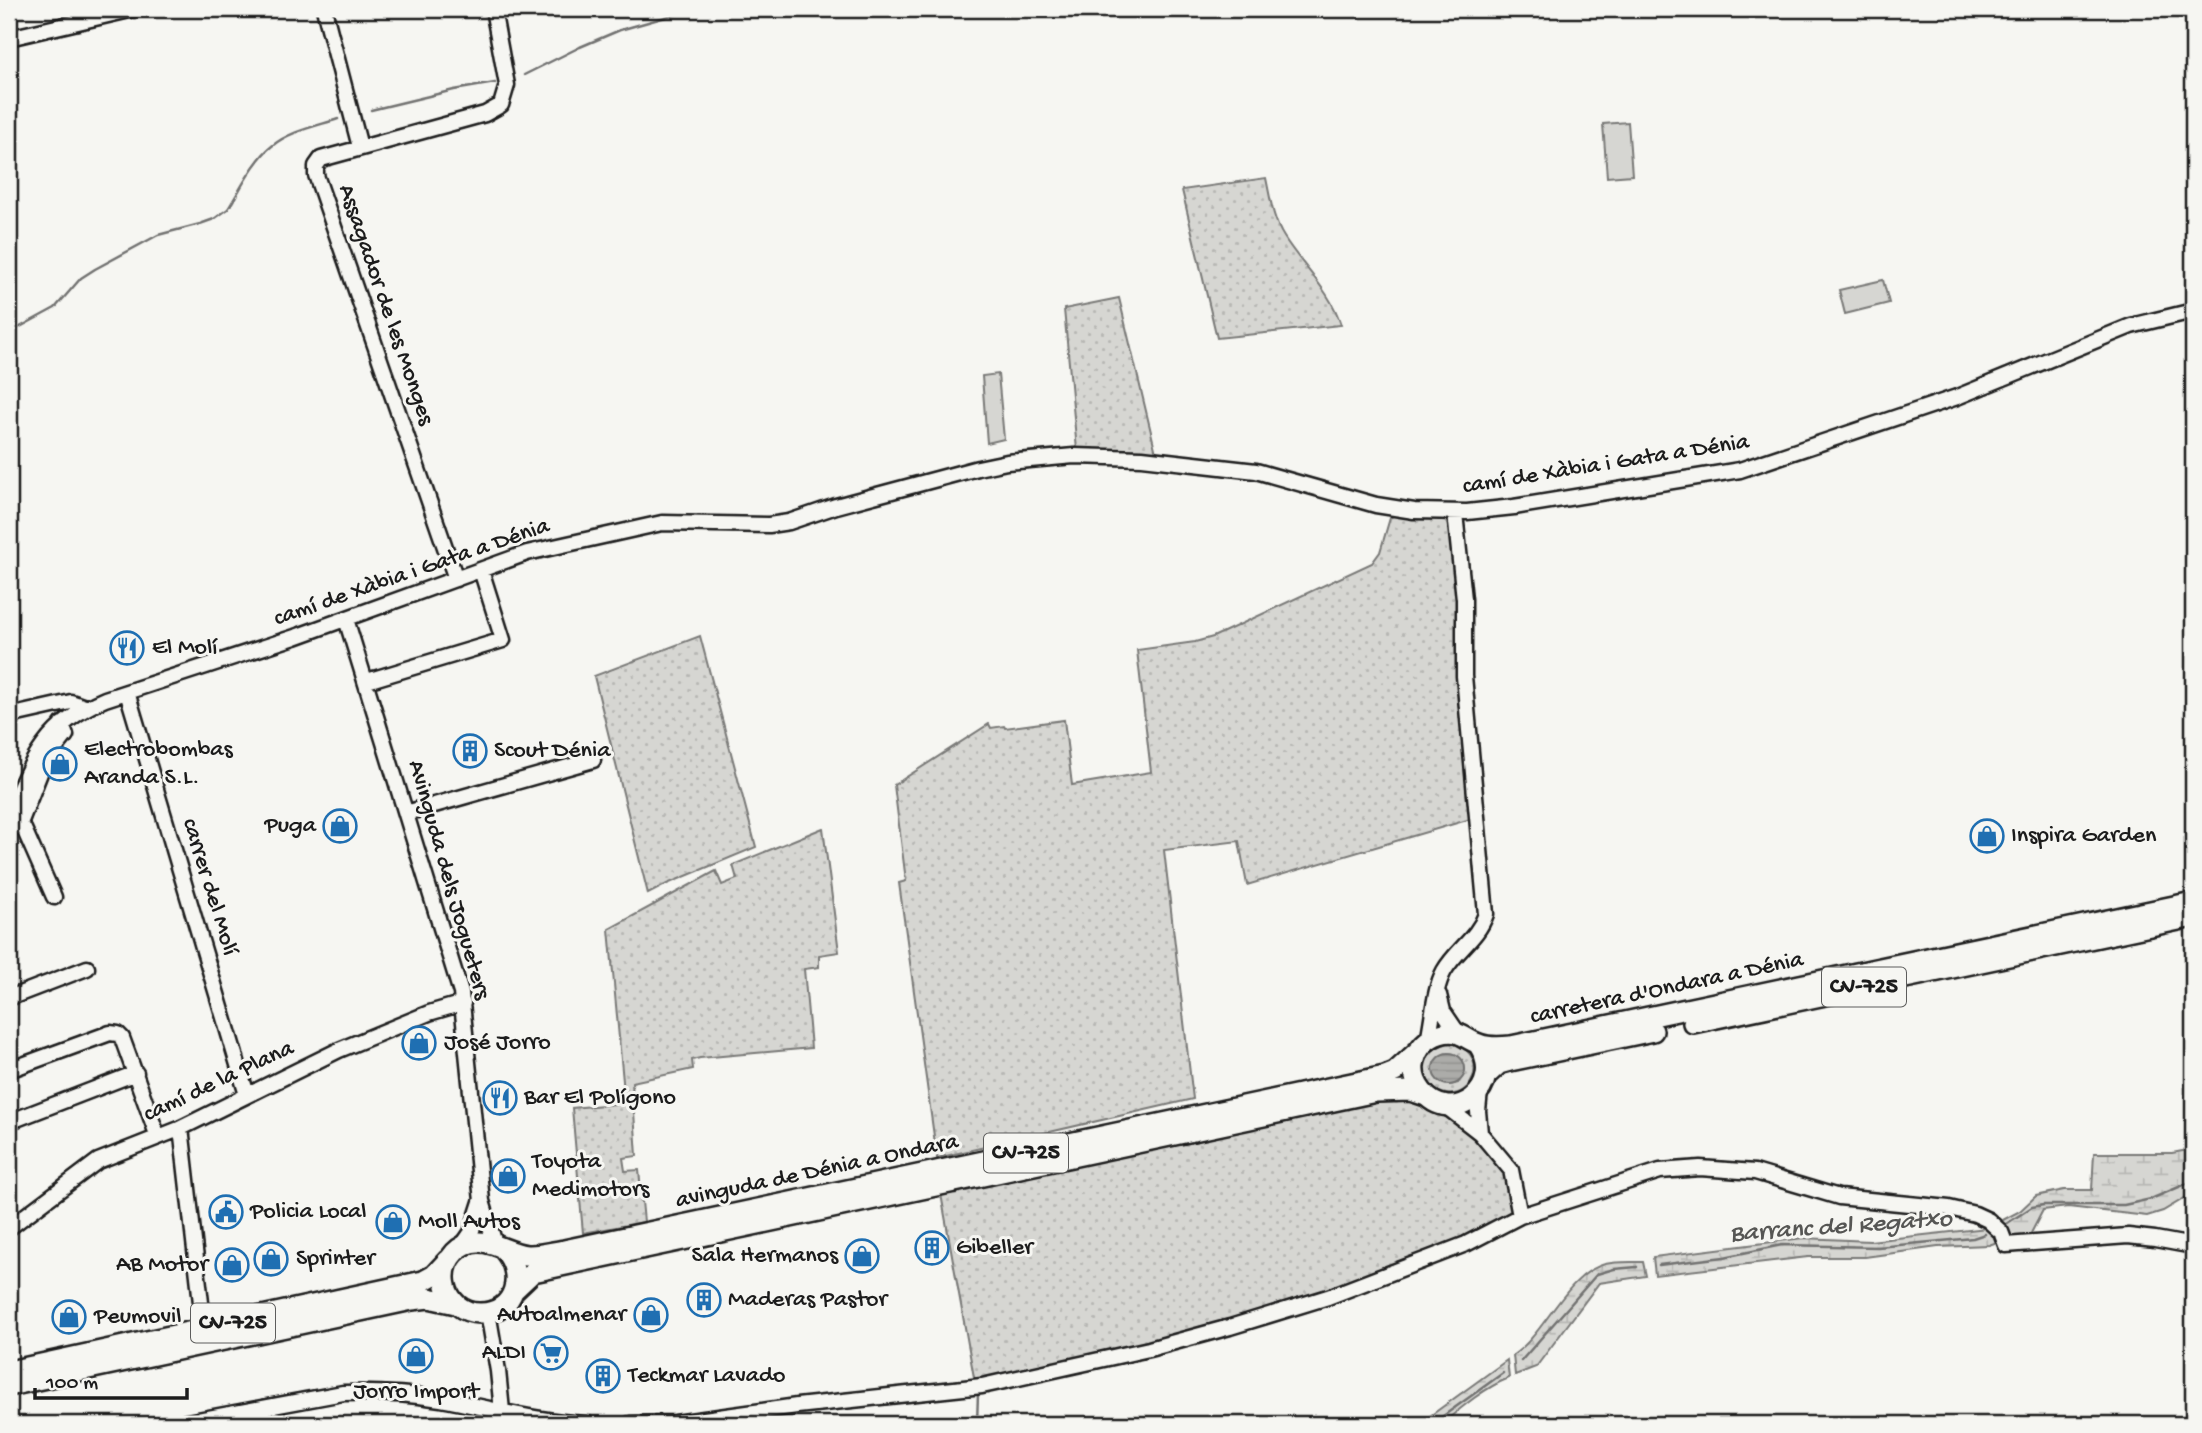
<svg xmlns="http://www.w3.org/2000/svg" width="2202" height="1433" font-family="'Gochi Hand',sans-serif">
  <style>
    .grass { fill: url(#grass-dots); stroke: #797977; stroke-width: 2; fill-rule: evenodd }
    .wetland { fill: url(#wetland-marsh); stroke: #797977; stroke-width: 2 }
    .pitch { fill: #d6d6d2; stroke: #797977; stroke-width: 2 }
    .water { fill: url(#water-rules); stroke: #727271; stroke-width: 2 }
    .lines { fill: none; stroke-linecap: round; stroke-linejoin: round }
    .stream { stroke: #727271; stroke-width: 2.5 }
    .minor-casing { stroke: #1c1c1c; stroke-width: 19 }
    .major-casing { stroke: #1c1c1c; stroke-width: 24 }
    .minor { stroke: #f6f6f2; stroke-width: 14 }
    .major { stroke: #f6f6f2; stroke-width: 19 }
    .labels { text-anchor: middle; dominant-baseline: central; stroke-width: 6; stroke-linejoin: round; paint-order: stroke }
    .shield { fill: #f6f6f2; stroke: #5d5d5c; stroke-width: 2 }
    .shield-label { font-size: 23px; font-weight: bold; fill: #1c1c1c }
    .street-label { font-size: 24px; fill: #1c1c1c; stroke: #f6f6f2 }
    .poi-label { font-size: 24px; fill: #1c1c1c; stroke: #f6f6f2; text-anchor: start }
    .water-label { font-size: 26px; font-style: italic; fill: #565654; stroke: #f6f6f2 }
  </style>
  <defs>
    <pattern id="grass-dots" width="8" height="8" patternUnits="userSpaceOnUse" patternTransform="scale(1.75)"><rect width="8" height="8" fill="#d6d6d2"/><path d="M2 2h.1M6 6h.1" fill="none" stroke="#b7b7b4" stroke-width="1.8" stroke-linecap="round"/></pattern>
    <pattern id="wetland-marsh" width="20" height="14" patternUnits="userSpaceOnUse" patternTransform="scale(1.75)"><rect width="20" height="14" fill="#d6d6d2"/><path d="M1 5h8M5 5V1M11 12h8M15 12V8" fill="none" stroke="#b7b7b4"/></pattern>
    <pattern id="water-rules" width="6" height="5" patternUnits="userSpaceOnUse" patternTransform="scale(1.75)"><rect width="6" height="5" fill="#acaca9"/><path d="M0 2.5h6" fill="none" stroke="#939391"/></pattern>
  </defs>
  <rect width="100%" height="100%" fill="#f6f6f2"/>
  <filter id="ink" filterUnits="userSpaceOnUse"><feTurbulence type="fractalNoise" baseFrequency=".0143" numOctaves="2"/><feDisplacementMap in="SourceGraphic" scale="14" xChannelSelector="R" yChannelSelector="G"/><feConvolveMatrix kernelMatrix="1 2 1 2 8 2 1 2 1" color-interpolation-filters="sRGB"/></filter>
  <g filter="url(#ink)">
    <path class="grass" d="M1266 178C1270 197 1273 220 1284 237 1302 266 1331 291 1341 325L1217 338 1182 190Z
      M1119 298 1156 453 1077 450 1064 309Z
      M1395 515 1445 519 1449 522 1453 534 1474 818 1247 885 1239 841 1164 850 1193 1099 937 1158 899 883 906 881 894 785 989 724 991 728 1004 726 1005 728 1064 720 1072 785 1151 772 1137 650 1195 642 1213 637 1372 563 1380 552 1390 518Z
      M700 636 756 847 667 884 648 894 594 676Z
      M823 828 839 952 819 955V967L804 969 811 1048 700 1058 692 1060 693 1069 632 1082 637 1156 623 1158 625 1171 639 1170 644 1222 583 1233 572 1108 625 1103 609 929 716 871 722 885 737 879 733 865Z
      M1449 1043C1490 1048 1477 1103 1442 1093 1435 1091 1429 1086 1426 1079 1418 1061 1432 1047 1449 1043ZM1455 1055 1462 1061 1465 1070 1458 1083 1448 1085 1434 1064 1440 1056Z
      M1385 1098 1414 1100 1428 1111 1457 1120 1500 1168 1508 1182 1513 1207 1508 1215 1469 1238 1328 1294 1144 1345 975 1383 941 1194Z"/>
    <path class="wetland" d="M2193 1149V1193L2163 1211 2147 1216 2068 1207 2043 1210 2029 1237 2011 1238 2001 1221 2020 1211 2036 1196 2064 1190H2092L2094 1153H2172Z
      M1987 1228 2000 1241 1989 1245 1938 1247 1865 1257H1808L1655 1275 1653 1257 1803 1238 1870 1241Z
      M1643 1262 1646 1276 1599 1283 1536 1367 1515 1375 1513 1355C1545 1334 1566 1274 1605 1264 1617 1261 1631 1262 1643 1262Z
      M1507 1360 1509 1378C1484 1388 1462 1407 1442 1424H1419Z"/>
    <path class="pitch" d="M1628 122 1632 175 1607 177 1603 124Z
      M1883 280 1889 303 1845 314 1839 290Z
      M998 374 1004 439 987 443 982 376Z"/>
    <path class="water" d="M1433 1069a16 16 0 1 1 32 0a16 16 0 1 1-32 0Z"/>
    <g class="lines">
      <path class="stream" d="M524 75 580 47 620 30 694 9
        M371 110 454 90 495 83
        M9 333 55 308 81 278 95 269 158 235 200 224 214 219 228 209C240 190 255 159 272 146 290 131 317 126 338 119
        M2003 1226 2032 1207 2044 1205H2124L2151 1199 2193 1181
        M1659 1265 1724 1257 1782 1245 1878 1247 1973 1238 1985 1234
        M1521 1361 1597 1274 1614 1269 1637 1267
        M977 1424 978 1393
        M1432 1424 1503 1373"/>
      <defs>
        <path id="minor" d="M324 9 360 147
          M9 38 134 9
          M456 579 316 175V166L321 159 485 114 501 105 507 85 493 9
          M346 619 461 993 482 1201 495 1244
          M367 681 503 640 481 570
          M127 692 247 1095
          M9 716 71 702 85 707
          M406 813 593 760
          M9 814C31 759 48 723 105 699L295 637 527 553 662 523 769 525 789 522 836 506 978 468 1007 462 1074 456 1142 458 1256 471 1376 505 1414 511 1467 512 1514 507 1740 470 1957 397 2131 326 2193 311
          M11 822 24 829 54 897
          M19 826 44 763 66 735 62 724
          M1439 995 1443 1011 1458 1033
          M9 998 87 968
          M1428 1040C1433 1019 1434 989 1444 971 1456 950 1478 938 1486 914L1464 676V599L1455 513
          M9 1070 110 1033 118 1034 122 1038 158 1137
          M1480 1091 1478 1111 1480 1133
          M1444 1105 1480 1133 1511 1170 1520 1216
          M9 1122 136 1073
          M179 1129 182 1136 204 1329
          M9 1228 98 1161 179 1129 339 1050 429 1013 463 1003
          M462 1246 471 1233 481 1202
          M488 1312 498 1371 502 1411
          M176 1424 343 1393C376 1392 409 1394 441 1399 490 1408 538 1422 587 1424
          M630 1424 675 1423 797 1406 982 1386 1149 1349 1230 1327 1328 1297 1466 1244 1520 1216 1660 1171 1700 1168 1755 1172 1839 1197 1949 1208 1975 1214 1988 1220 2001 1232 2006 1245 2128 1236 2155 1239 2193 1246"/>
        <path id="major" d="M1693 1023 2193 917
          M1478 1044C1508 1088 1451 1129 1422 1091 1415 1082 1412 1071 1415 1060 1418 1048 1427 1038 1440 1034 1459 1028 1464 1039 1479 1044 1489 1048 1501 1047 1511 1046L2193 902
          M1487 1075 1499 1064 1510 1061 1653 1031
          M504 1250C525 1274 516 1312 481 1313 443 1314 431 1262 465 1245 486 1235 505 1252 526 1255 539 1256 552 1252 564 1250L1385 1076 1395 1072 1419 1050
          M514 1290 533 1272 1376 1092 1411 1091 1426 1096
          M9 1371 423 1281 434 1275 448 1260
          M9 1386 412 1300 429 1298 456 1304"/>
      </defs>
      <use href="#minor" class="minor-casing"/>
      <use href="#major" class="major-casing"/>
      <use href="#minor" class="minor"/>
      <use href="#major" class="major"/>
    </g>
  </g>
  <defs>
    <symbol id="restaurant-ring" viewBox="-11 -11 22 22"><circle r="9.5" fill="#f6f6f2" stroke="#1f6fb2" stroke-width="1.5"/><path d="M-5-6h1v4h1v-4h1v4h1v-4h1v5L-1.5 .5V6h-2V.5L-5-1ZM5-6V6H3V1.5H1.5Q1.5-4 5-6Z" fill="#1f6fb2"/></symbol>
    <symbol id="building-ring" viewBox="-11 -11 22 22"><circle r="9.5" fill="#f6f6f2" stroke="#1f6fb2" stroke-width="1.5"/><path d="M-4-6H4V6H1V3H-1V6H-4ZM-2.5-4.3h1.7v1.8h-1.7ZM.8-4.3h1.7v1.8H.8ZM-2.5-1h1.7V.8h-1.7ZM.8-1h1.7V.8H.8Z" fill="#1f6fb2"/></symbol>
    <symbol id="shop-ring" viewBox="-11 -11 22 22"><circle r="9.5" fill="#f6f6f2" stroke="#1f6fb2" stroke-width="1.5"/><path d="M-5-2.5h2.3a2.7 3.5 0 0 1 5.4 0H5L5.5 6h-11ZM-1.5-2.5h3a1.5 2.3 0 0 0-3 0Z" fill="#1f6fb2"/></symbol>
    <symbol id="civic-ring" viewBox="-11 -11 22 22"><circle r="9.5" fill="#f6f6f2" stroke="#1f6fb2" stroke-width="1.5"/><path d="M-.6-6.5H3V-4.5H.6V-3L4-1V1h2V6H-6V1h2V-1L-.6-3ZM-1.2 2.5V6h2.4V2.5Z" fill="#1f6fb2"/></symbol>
    <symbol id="supermarket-ring" viewBox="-11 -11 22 22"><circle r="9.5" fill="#f6f6f2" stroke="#1f6fb2" stroke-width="1.5"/><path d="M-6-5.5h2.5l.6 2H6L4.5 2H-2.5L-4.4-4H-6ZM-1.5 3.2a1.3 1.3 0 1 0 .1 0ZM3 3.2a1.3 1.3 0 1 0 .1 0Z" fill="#1f6fb2"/></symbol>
  </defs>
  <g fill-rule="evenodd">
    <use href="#restaurant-ring" x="108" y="629" width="38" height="38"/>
    <use href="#building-ring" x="451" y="732" width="38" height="38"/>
    <use href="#shop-ring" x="41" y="745" width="38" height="38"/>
    <use href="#shop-ring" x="321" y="807" width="38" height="38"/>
    <use href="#shop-ring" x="1968" y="817" width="38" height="38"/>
    <use href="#shop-ring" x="400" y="1024" width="38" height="38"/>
    <use href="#restaurant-ring" x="481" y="1079" width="38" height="38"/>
    <use href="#shop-ring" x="489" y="1157" width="38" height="38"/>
    <use href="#civic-ring" x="207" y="1193" width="38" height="38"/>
    <use href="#shop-ring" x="374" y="1203" width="38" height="38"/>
    <use href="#building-ring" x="913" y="1229" width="38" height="38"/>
    <use href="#shop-ring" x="843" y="1237" width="38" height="38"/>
    <use href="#shop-ring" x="252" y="1240" width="38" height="38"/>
    <use href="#shop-ring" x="213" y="1246" width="38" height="38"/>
    <use href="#building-ring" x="685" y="1281" width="38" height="38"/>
    <use href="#shop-ring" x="632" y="1296" width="38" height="38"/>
    <use href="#shop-ring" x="50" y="1298" width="38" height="38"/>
    <use href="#supermarket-ring" x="532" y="1334" width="38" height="38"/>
    <use href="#shop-ring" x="397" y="1337" width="38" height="38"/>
    <use href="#building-ring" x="584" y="1357" width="38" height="38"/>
  </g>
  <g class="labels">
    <g class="shield">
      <rect x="1822" y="967.5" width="84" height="39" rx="5"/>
      <rect x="984" y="1133.5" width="84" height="39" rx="5"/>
      <rect x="191" y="1303.5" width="84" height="39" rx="5"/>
    </g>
    <g class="shield-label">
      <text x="1864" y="987">CV-725</text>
      <text x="1026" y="1153">CV-725</text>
      <text x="233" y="1323">CV-725</text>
    </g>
    <g class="street-label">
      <text transform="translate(385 305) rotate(71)">Assagador de les Monges</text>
      <text transform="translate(1606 465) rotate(-9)">camí de Xàbia i Gata a Dénia</text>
      <text transform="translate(412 573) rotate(-19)">camí de Xàbia i Gata a Dénia</text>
      <text transform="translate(448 880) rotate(74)">Avinguda dels Jogueters</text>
      <text transform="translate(209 887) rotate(73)">carrer del Molí</text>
      <text transform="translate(1667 989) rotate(-12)">carretera d'Ondara a Dénia</text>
      <text transform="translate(219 1082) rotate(-25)">camí de la Plana</text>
      <text transform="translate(817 1172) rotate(-12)">avinguda de Dénia a Ondara</text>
    </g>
    <g class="poi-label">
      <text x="152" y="648">El Molí</text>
      <text x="84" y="750">Electrobombas<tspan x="84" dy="28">Aranda S.L.</tspan></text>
      <text x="494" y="751">Scout Dénia</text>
      <text x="316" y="826" text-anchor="end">Puga</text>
      <text x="2011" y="836">Inspira Garden</text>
      <text x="444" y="1043">José Jorro</text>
      <text x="524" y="1098">Bar El Polígono</text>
      <text x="532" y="1162">Toyota<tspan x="532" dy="28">Medimotors</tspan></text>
      <text x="250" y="1212">Policia Local</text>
      <text x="418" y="1222">Moll Autos</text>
      <text x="956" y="1248">Gibeller</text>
      <text x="838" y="1256" text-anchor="end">Sala Hermanos</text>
      <text x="296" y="1259">Sprinter</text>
      <text x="208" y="1265" text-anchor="end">AB Motor</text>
      <text x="728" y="1300">Maderas Pastor</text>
      <text x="626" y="1315" text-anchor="end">Autoalmenar</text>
      <text x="94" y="1317">Peumovil</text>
      <text x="526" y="1353" text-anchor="end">ALDI</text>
      <text x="628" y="1376">Teckmar Lavado</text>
      <text x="416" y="1392" text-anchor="middle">Jorro Import</text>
    </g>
    <g class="water-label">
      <text transform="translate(1841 1228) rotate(-4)">Barranc del Regatxo</text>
    </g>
  </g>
  <rect width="2202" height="1433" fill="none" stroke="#f6f6f2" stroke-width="35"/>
  <rect x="18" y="18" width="2167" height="1398" fill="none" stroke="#1c1c1c" stroke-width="2.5" filter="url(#ink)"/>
  <path d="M35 1388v10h152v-10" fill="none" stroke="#1c1c1c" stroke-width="3.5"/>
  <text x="46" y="1388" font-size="21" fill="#1c1c1c" stroke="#f6f6f2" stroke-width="5" paint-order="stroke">100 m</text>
</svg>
